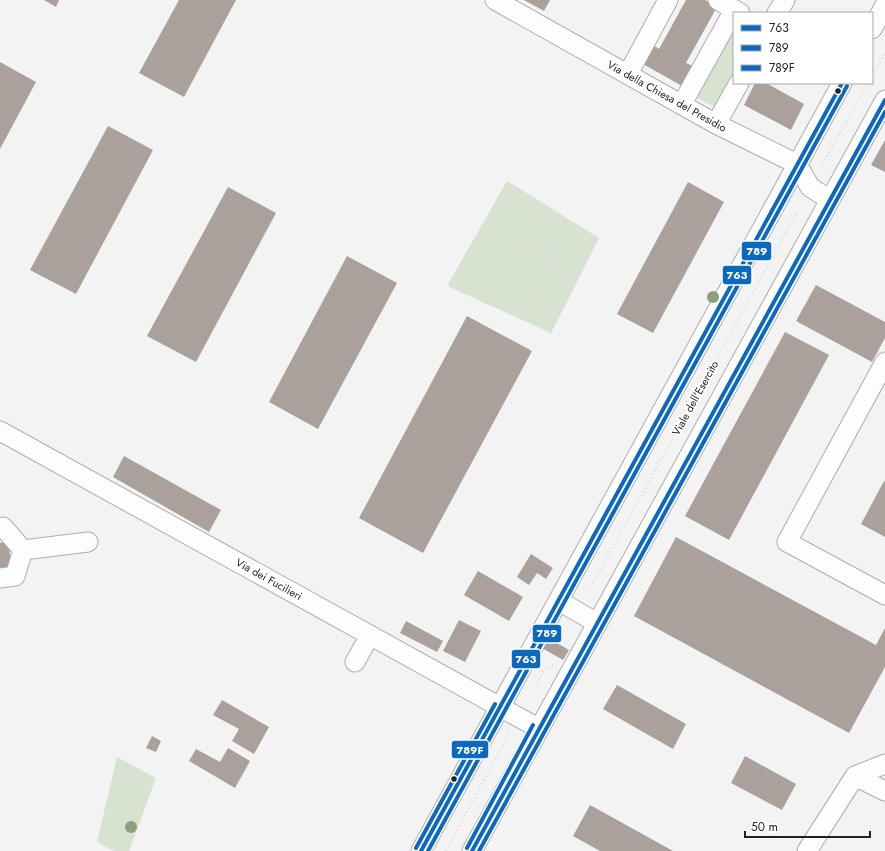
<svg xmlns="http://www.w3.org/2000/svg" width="885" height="851" font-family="Jost,sans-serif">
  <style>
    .green { fill: #d7e2d1 }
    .building { fill: #aaa19c }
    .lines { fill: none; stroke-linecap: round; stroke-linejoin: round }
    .minor-casing { stroke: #adadad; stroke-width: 21 }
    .path { stroke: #dadada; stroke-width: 2.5; stroke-dasharray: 1 3; stroke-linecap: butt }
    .minor { stroke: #fdfdfd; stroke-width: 19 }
    .bus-1-casing { stroke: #fff; stroke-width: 7 }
    .bus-2-casing { stroke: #fff; stroke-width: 7 }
    .bus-3-casing { stroke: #fff; stroke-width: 7 }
    .bus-1 { stroke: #0c69bf; stroke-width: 4 }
    .bus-2 { stroke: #0c69bf; stroke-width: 4 }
    .bus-3 { stroke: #0c69bf; stroke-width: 4 }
    .tree { fill: #8ba17d }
    .bus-dot { fill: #212121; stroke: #fff; stroke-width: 1.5 }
    .labels { text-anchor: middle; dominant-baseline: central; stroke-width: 4; stroke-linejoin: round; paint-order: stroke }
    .street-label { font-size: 11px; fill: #212121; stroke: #fff }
    .line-badge { stroke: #fff; stroke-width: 1.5 }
    .badge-label { font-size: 11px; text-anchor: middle; font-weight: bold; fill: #fff }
  </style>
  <rect width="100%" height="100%" fill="#f3f3f3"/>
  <path class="green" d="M734 22V75L716 108 695 97Z
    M507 181 599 238 551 333 447 286Z
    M117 757 156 778 129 851H114L97 842Z"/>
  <path class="building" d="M44 0H59L56 7Z
    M179 0H236L184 97 139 73Z
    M524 0H550L544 11Z
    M686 0H705L717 7 686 63 693 66 682 86 643 64 653 45 659 49Z
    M0 62 36 82 0 149Z
    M755 83H766L804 104 791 130 744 105Z
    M108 126 153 150 76 294 30 270Z
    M885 140V172L871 165Z
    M688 182 724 202 653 333 617 314Z
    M228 187 276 213 196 362 147 336Z
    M347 256 397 283 318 429 269 402Z
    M816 285 885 322V338L872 362 796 321Z
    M467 316 532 351 423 553 359 518Z
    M785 332 829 355 729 540 685 516Z
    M124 456 221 510 209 532 113 477Z
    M884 481 885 482V537L861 524Z
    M676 537 876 645 885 628V667L849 733 634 616Z
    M8 541 12 570 0 572V543Z
    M531 554 553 568 546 579 537 573 529 585 517 577Z
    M478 571 523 597 509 621 464 595Z
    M459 620 481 631 465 662 443 651Z
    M406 621 443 641 437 652 400 633Z
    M548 638 569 650 563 660 542 648Z
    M617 685 686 724 673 749 603 709Z
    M222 700 269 727 254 754 232 741 239 729 213 715Z
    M152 736 161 741 156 752 146 748Z
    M228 748 250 761 235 788 189 761 196 749 220 762Z
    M745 756 796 784 782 810 731 783Z
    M590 805 673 851H600L573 836Z"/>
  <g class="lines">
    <defs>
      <path id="minor" d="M495 0 716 124 797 164 810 187 830 200
        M718 0 740 13
        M777 13 785 0
        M872 29 885 5
        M628 74 668 0
        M682 104 734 10
        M716 124 739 83
        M885 362 787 542 885 595
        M0 431 538 728
        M0 528 3 527 23 550 88 542
        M0 578 15 576 23 550
        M559 601 597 623
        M355 662 370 635
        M855 776 885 791
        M421 851 842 83
        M472 851 885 100
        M807 851 855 776 885 764"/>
    </defs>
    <use href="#minor" class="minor-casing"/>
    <path class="path" d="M872 76 885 53
      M821 167 868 83
      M513 193 528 242
      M489 261a44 44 0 1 1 88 0a44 44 0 1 1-88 0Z
      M495 239 517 252
      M516 260a18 18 0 1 1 36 0a18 18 0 1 1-36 0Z
      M542 243 554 222
      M551 253 592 241
      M550 269 572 280
      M536 278 551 333
      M470 279 516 266
      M513 300 524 276
      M591 587 799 209
      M537 683 544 670 553 665
      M446 851 510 732"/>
    <use href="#minor" class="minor"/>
    <defs>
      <path id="bus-1" d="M421 851 842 83
        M472 851 885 100"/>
      <path id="bus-2" d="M428 851 847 86
        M479 851 885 112"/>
      <path id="bus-3" d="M416 848 495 704
        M467 848 533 725"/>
    </defs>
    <use href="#bus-1" class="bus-1-casing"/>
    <use href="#bus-2" class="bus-2-casing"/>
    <use href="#bus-3" class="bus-3-casing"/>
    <use href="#bus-1" class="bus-1"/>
    <use href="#bus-2" class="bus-2"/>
    <use href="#bus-3" class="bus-3"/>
  </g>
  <g class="tree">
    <circle cx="713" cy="297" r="6"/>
    <circle cx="131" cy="827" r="6"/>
  </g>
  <g class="bus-dot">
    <circle cx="838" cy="91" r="3.5"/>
    <circle cx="454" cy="779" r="3.5"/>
  </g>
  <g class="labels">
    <g class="street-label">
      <text transform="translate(667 96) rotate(29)">Via della Chiesa del Presidio</text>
      <text transform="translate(695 398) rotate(-61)">Viale dell'Esercito</text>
      <text transform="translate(269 579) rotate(29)">Via dei Fucilieri</text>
    </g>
  </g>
  <g class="line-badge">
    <rect x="741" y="241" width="31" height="20" rx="4" fill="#0c69bf"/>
    <rect x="722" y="265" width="30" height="20" rx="4" fill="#0c69bf"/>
    <rect x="532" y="624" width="30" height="19" rx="4" fill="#0c69bf"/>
    <rect x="511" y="649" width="30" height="20" rx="4" fill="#0c69bf"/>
    <rect x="451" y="740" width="38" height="19" rx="4" fill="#0c69bf"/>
  </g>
  <g class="badge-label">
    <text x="757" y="255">789</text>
    <text x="737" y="279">763</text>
    <text x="547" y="637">789</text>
    <text x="526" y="663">763</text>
    <text x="470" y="754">789F</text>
  </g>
  <rect x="733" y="12" width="140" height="72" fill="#ffffff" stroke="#a6a6a6"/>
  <rect x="741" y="25" width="20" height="6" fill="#0c69bf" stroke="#a6a6a6"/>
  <text x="769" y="32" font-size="12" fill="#212121">763</text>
  <rect x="741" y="45" width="20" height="6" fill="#0c69bf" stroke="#a6a6a6"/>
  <text x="769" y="52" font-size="12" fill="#212121">789</text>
  <rect x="741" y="65" width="20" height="6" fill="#0c69bf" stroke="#a6a6a6"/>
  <text x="769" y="72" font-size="12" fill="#212121">789F</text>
  <path d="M745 831v6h125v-6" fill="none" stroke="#212121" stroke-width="2"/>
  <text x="751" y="831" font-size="12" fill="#212121" stroke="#ffffff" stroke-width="3" paint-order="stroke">50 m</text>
</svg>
